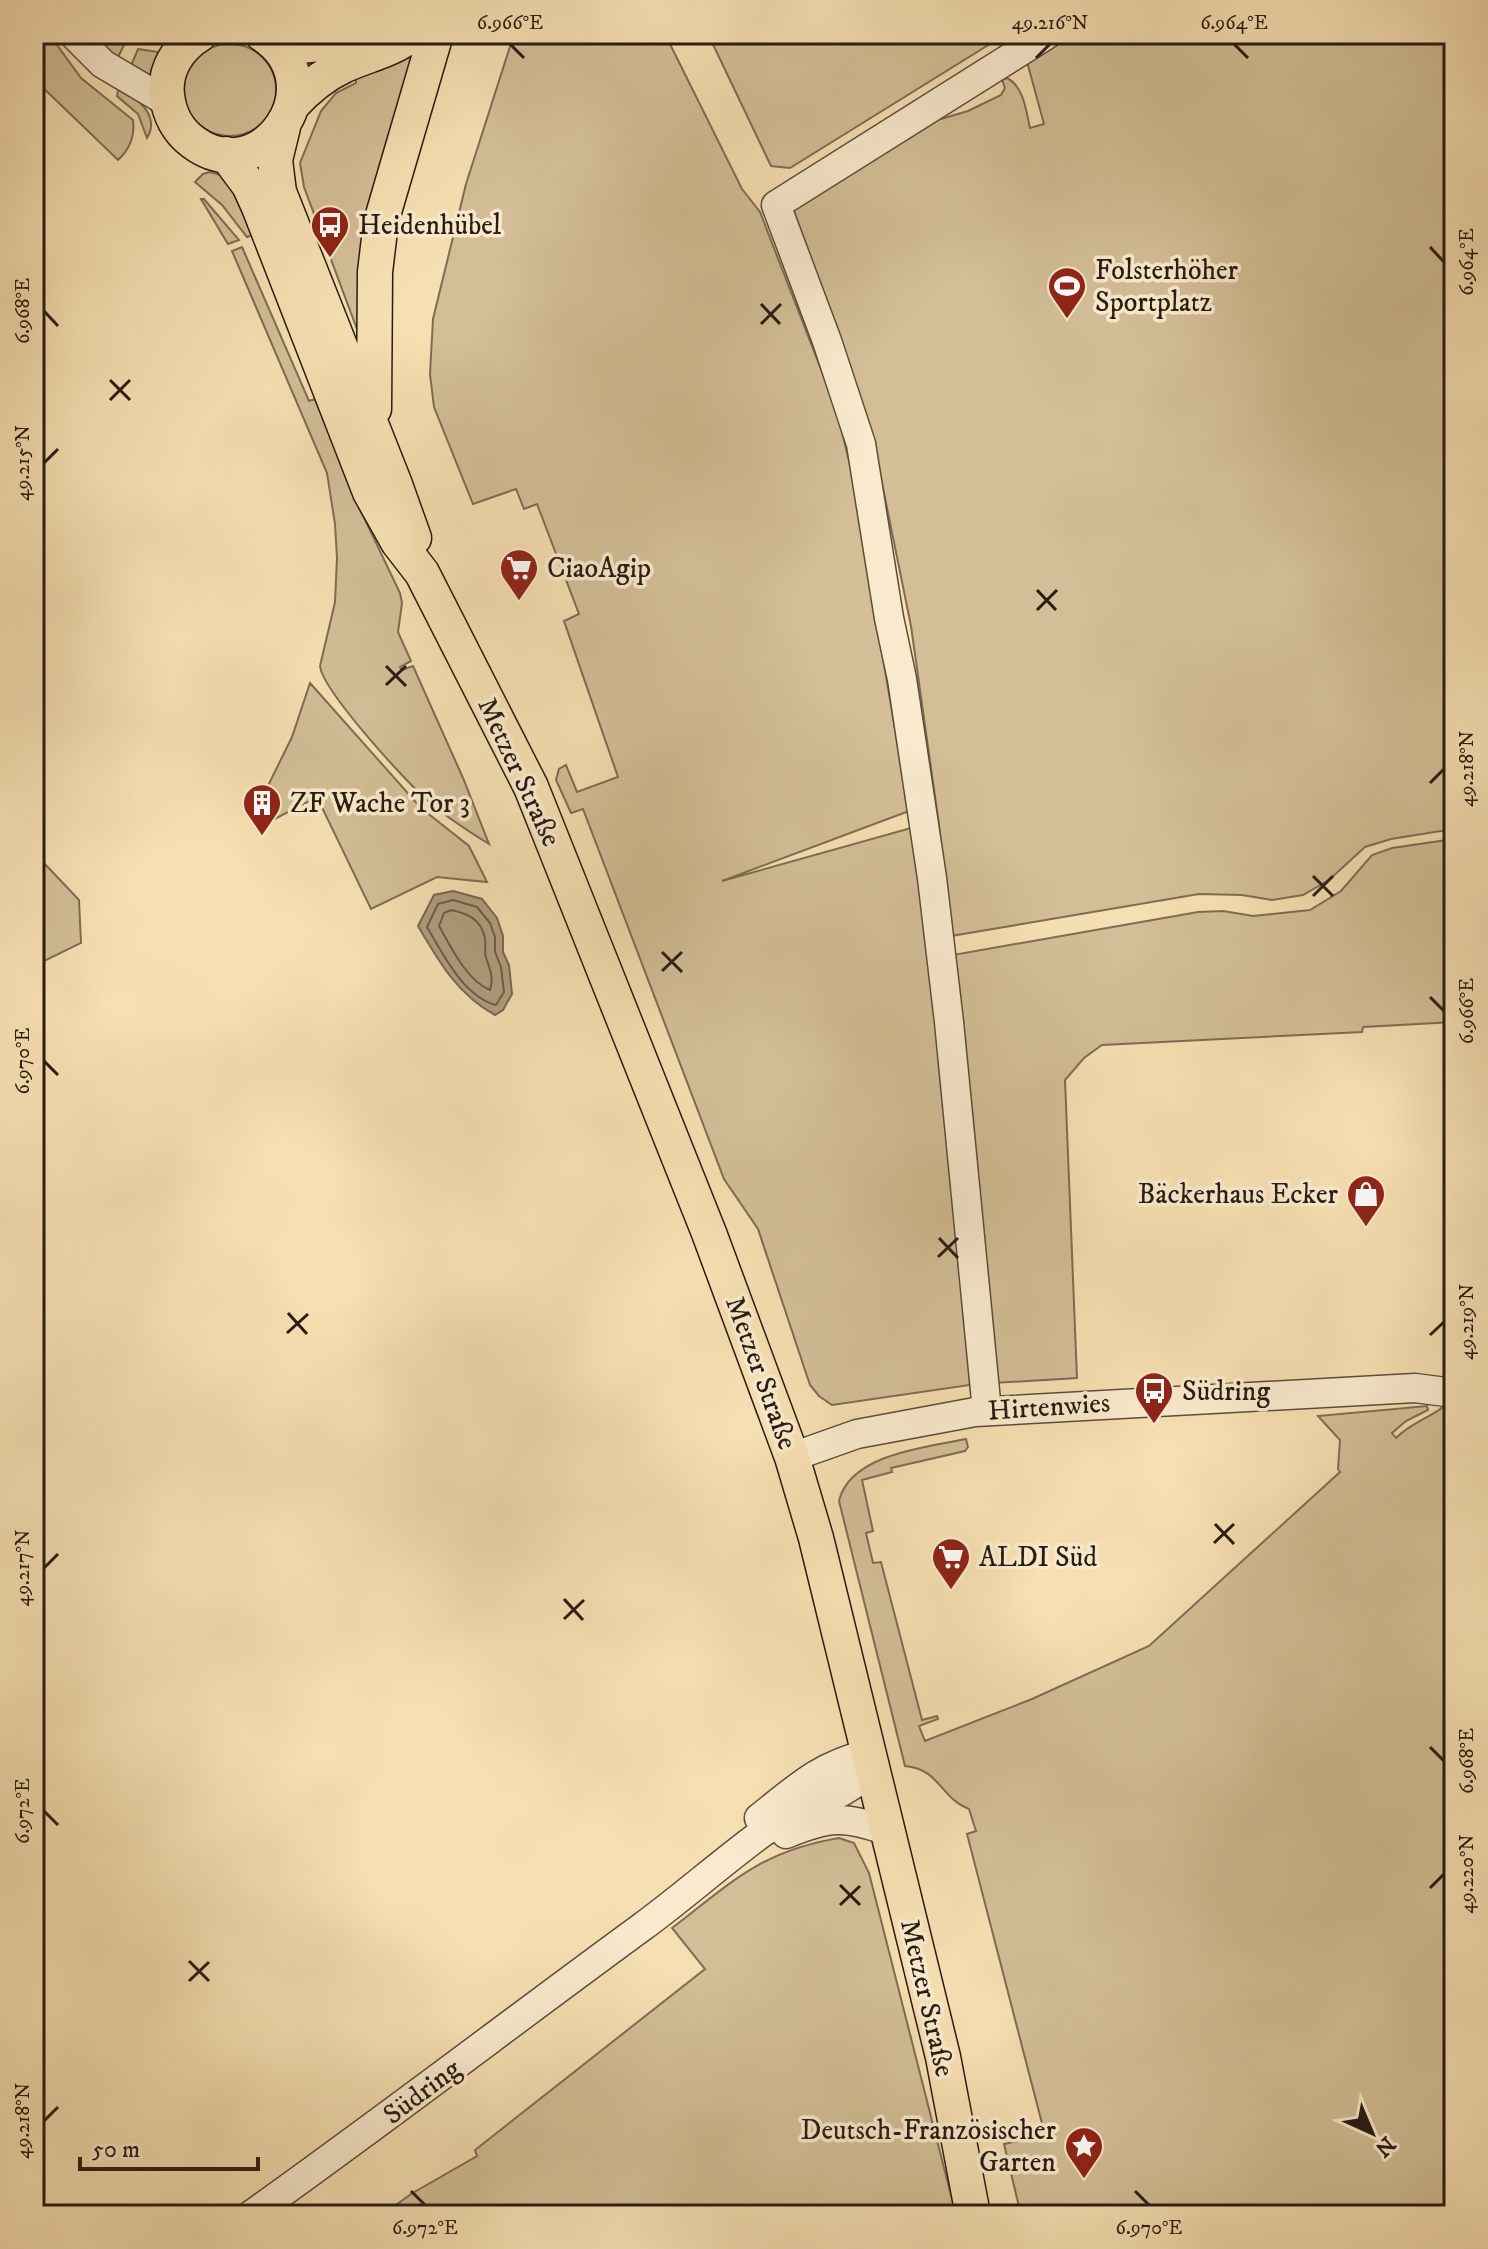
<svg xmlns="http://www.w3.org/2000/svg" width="1488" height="2249" font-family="'IM FELL DW Pica',serif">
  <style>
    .green { fill: #d3be97; stroke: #7e6c54; stroke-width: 2 }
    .water { fill: #b09c7c; stroke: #7a6852; stroke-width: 2 }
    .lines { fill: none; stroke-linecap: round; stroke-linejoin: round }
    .shore { stroke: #6c5c47; stroke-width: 2 }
    .minor-casing { stroke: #5c4c3a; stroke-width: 31 }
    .major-casing { stroke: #281b12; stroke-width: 37 }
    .minor { stroke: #f9eacd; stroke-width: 28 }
    .major { stroke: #f6dfb2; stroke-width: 34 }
    .ticks { fill: none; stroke: #281b12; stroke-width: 3 }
    .labels { text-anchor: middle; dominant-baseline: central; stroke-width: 7; stroke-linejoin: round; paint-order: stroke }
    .poi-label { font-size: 28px; fill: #281b12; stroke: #f9eacd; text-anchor: start }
    .street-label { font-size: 28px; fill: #281b12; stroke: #f9eacd }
    .neatline { fill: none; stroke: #281b12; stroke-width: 3 }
    .ticks-label { font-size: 20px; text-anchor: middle; fill: #281b12 }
  </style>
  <rect width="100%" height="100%" fill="#f6dfb2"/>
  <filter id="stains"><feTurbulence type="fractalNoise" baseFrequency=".0025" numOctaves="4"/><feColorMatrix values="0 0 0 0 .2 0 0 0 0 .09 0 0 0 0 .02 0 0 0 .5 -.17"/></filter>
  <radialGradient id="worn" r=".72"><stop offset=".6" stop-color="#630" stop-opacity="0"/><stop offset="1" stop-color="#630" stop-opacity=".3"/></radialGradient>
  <path class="green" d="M34 34H49L81 78 133 120C135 136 130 149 118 160L34 79Z
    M89 34H152L128 37 116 61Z
    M514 34H665L742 189 760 212 836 408 850 465 909 811 722 881 911 828 928 950 969 1348 970 1385 832 1405 819 1396 810 1385 758 1229 724 1179 583 809 571 813 556 780 559 769 566 765 577 792 618 777 564 621 579 614 537 504 524 509 516 489 473 504 434 407 430 374 433 319 466 184Z
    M708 34H1006L790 168 771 166Z
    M1070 34H1454V829L1391 839 1365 847 1329 880 1303 895 1272 900 1242 895 1199 894 951 936 939 825 911 626 873 439 793 208 927 123 968 111 1001 95 1005 88 1002 80 1007 78C1024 87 1026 110 1030 128L1044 124 1026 58Z
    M184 90a46 46 0 1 1 92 0a46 46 0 1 1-92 0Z
    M138 49 158 52 149 82 130 68Z
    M418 51 364 348 304 187 300 163 321 111 336 93 356 83V77Z
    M119 86C136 98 161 115 147 138L138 114 117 96Z
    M210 172 227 177 259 233 247 237 222 205 195 182 203 174Z
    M201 199H204L239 240 228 244Z
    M242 247 309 401 315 399 357 503 400 593 402 603 398 632 411 661 400 667 402 670 413 666 463 778 489 844C468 831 446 817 428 801 406 782 322 690 320 666L335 602 337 558 335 524 327 473 232 251Z
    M310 683 421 808 469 846 487 882 437 877 371 909 317 797 267 823 258 806 292 737Z
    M1454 839V1022L1363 1027 1362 1032 1102 1045 1084 1058 1065 1080 1077 1378 993 1383 953 955 1198 912 1223 911 1253 916 1310 910 1341 891 1372 855 1392 848Z
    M43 862 79 900 81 943 34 966V865Z
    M1454 1396V2215H1021L1004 2144 1045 2135 967 1834 976 1831 969 1809C941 1799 940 1769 905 1766L839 1501C850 1454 927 1447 966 1439L968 1447 965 1451 891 1468 892 1472 862 1480 873 1531 866 1533 873 1563 881 1562 922 1720 937 1716 938 1719 919 1726 925 1741 1032 1699 1149 1646 1340 1472 1338 1469 1340 1440 1318 1416 1427 1406 1428 1410 1406 1421 1392 1433 1396 1438C1415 1419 1439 1416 1454 1396Z
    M839 1838 854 1843 869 1873 956 2215H382L411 2194 477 2156 475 2150 705 1969 672 1928C732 1882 761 1851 839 1838Z"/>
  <path class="water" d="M453 891 482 899 497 918 503 936V952L509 965 512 994 503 1010 495 1015C458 995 439 962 418 926L434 895Z"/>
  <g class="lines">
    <path class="shore" d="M453 900 477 907 490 923 495 937V952L501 967 504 992 496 1005C463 996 443 954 427 927L438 904Z
      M452 910C468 914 481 919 485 938 486 945 484 951 486 958 490 969 494 978 490 990 467 981 451 947 439 926L444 913Z"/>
    <defs>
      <path id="minor" d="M73 34 103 64 169 103
        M987 1411 949 1022 932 878 902 679 889 618 861 444 827 341 776 205 1048 34
        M792 1457 857 1434 975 1412 1415 1388 1454 1393
        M759 1818C797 1788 819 1766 867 1754
        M786 1834C828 1817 844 1815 887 1831
        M251 2215C383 2121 512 2022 642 1927 683 1897 721 1863 762 1833 795 1810 846 1797 871 1770"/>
      <path id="major" d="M200 34C179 47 164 69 167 95 169 114 178 131 193 142 261 193 339 84 262 34
        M279 47C305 47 329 44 354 34
        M293 104C308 88 322 76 343 66 366 55 391 51 412 34
        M283 127 275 160 279 192 394 482 414 538
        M226 154 249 185 259 207 370 492 398 542 422 573 531 787 709 1233 792 1457 816 1538 943 2057 973 2215
        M374 409 375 272 381 222 436 34"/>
    </defs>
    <use href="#minor" class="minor-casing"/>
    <use href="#major" class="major-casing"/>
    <use href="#minor" class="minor"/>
    <use href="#major" class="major"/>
  </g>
  <path class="ticks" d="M510 44 524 58M1234 44 1248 58M1036 58 1050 44M1430 247 1444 262M761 304 780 324M44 311 58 326M761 324 781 304M110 380 130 400M110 400 130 380M44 463 58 449M1037 590 1056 610M1037 610 1057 590M386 666 406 686M386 685 406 666M1430 783 1444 769M1313 876 1333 896M1313 896 1333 876M662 952 682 972M662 971 682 952M1430 997 1444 1011M44 1061 58 1075M939 1238 958 1258M938 1257 958 1238M288 1313 307 1334M287 1333 308 1314M1430 1335 1444 1322M1215 1524 1234 1544M1214 1543 1234 1524M44 1568 58 1554M564 1599 583 1620M564 1619 584 1600M1430 1747 1444 1761M44 1811 58 1825M840 1885 860 1905M1430 1888 1444 1874M840 1905 860 1886M189 1961 209 1981M189 1981 209 1962M44 2121 58 2107M411 2191 425 2205M1135 2191 1149 2205"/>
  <defs>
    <symbol id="bus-pin" viewBox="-11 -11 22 30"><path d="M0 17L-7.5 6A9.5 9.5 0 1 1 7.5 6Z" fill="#8f2418" stroke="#f9eacd"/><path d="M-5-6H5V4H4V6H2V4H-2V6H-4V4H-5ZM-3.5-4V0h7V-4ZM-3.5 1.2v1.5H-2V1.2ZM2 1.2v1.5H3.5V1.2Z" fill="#fff"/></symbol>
    <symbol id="stadium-pin" viewBox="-11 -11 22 30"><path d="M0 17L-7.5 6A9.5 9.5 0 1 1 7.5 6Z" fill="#8f2418" stroke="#f9eacd"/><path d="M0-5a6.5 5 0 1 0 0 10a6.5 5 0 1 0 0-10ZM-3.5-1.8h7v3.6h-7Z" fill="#fff"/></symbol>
    <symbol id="supermarket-pin" viewBox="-11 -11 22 30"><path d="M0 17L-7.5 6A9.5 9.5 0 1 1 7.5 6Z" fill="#8f2418" stroke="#f9eacd"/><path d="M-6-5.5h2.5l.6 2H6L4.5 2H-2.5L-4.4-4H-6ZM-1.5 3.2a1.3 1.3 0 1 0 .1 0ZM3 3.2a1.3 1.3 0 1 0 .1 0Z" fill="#fff"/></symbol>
    <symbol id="building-pin" viewBox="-11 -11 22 30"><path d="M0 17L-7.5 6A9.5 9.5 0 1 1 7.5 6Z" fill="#8f2418" stroke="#f9eacd"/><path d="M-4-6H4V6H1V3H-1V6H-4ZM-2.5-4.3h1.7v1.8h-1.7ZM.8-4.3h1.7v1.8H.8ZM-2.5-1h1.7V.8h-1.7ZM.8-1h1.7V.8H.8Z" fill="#fff"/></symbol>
    <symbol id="shop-pin" viewBox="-11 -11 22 30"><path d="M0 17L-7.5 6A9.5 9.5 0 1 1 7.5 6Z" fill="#8f2418" stroke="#f9eacd"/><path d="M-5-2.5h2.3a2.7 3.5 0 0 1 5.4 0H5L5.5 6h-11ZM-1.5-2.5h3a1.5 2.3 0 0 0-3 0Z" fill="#fff"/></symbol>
    <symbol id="sight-pin" viewBox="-11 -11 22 30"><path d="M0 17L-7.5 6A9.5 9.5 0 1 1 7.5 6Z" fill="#8f2418" stroke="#f9eacd"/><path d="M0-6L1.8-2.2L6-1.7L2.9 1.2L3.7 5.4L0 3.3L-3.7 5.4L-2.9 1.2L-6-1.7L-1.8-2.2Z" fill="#fff"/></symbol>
  </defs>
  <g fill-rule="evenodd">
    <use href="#bus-pin" x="308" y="203" width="44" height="60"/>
    <use href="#stadium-pin" x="1045" y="264" width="44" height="60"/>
    <use href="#supermarket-pin" x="497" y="546" width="44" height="60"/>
    <use href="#building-pin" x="240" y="781" width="44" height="60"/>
    <use href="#shop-pin" x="1344" y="1172" width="44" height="60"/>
    <use href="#bus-pin" x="1132" y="1369" width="44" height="60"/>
    <use href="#supermarket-pin" x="929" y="1535" width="44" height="60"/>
    <use href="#sight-pin" x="1062" y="2124" width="44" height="60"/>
  </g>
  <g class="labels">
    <g class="poi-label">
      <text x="358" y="225">Heidenhübel</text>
      <text x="1095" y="270">Folsterhöher<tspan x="1095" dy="32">Sportplatz</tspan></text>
      <text x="547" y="568">CiaoAgip</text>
      <text x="290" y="803">ZF Wache Tor 3</text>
      <text x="1338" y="1194" text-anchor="end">Bäckerhaus Ecker</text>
      <text x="1182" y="1391">Südring</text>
      <text x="979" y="1557">ALDI Süd</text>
      <text x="1056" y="2130" text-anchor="end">Deutsch-Französischer<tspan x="1056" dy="32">Garten</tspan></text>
    </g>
    <g class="street-label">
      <text transform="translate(519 772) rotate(65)">Metzer Straße</text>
      <text transform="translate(761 1373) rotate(70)">Metzer Straße</text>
      <text transform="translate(1049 1407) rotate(-4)">Hirtenwies</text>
      <text transform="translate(927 1998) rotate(77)">Metzer Straße</text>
      <text transform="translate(422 2092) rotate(-37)">Südring</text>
    </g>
  </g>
  <rect width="1488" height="2249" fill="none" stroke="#f6dfb2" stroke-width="88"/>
  <g transform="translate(1372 2133) rotate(136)" stroke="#f9eacd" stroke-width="6" paint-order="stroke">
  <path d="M0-6L14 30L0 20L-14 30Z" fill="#281b12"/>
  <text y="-12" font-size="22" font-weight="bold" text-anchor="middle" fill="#281b12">N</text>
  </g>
  <path d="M80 2157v12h178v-12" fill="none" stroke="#281b12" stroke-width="4"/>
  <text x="92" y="2157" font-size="24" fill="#281b12" stroke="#f9eacd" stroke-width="6" paint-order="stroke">50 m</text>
  <rect x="44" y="44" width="1400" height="2161" class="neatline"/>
  <g class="ticks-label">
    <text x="510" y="29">6.966°E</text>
    <text x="1050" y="29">49.216°N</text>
    <text x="1234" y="29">6.964°E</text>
    <text transform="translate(1466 262) rotate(-90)" y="7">6.964°E</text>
    <text transform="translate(22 311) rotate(-90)" y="7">6.968°E</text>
    <text transform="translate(22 463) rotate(-90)" y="7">49.215°N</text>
    <text transform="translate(1466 769) rotate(-90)" y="7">49.218°N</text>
    <text transform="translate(1466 1011) rotate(-90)" y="7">6.966°E</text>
    <text transform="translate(22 1061) rotate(-90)" y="7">6.970°E</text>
    <text transform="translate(1466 1322) rotate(-90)" y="7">49.219°N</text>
    <text transform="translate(22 1568) rotate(-90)" y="7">49.217°N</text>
    <text transform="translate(1466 1761) rotate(-90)" y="7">6.968°E</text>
    <text transform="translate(22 1811) rotate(-90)" y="7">6.972°E</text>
    <text transform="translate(1466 1874) rotate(-90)" y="7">49.220°N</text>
    <text transform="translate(22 2121) rotate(-90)" y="7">49.218°N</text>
    <text x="425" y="2234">6.972°E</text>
    <text x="1149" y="2234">6.970°E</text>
  </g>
  <rect width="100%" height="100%" filter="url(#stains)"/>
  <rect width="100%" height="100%" fill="url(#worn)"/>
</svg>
